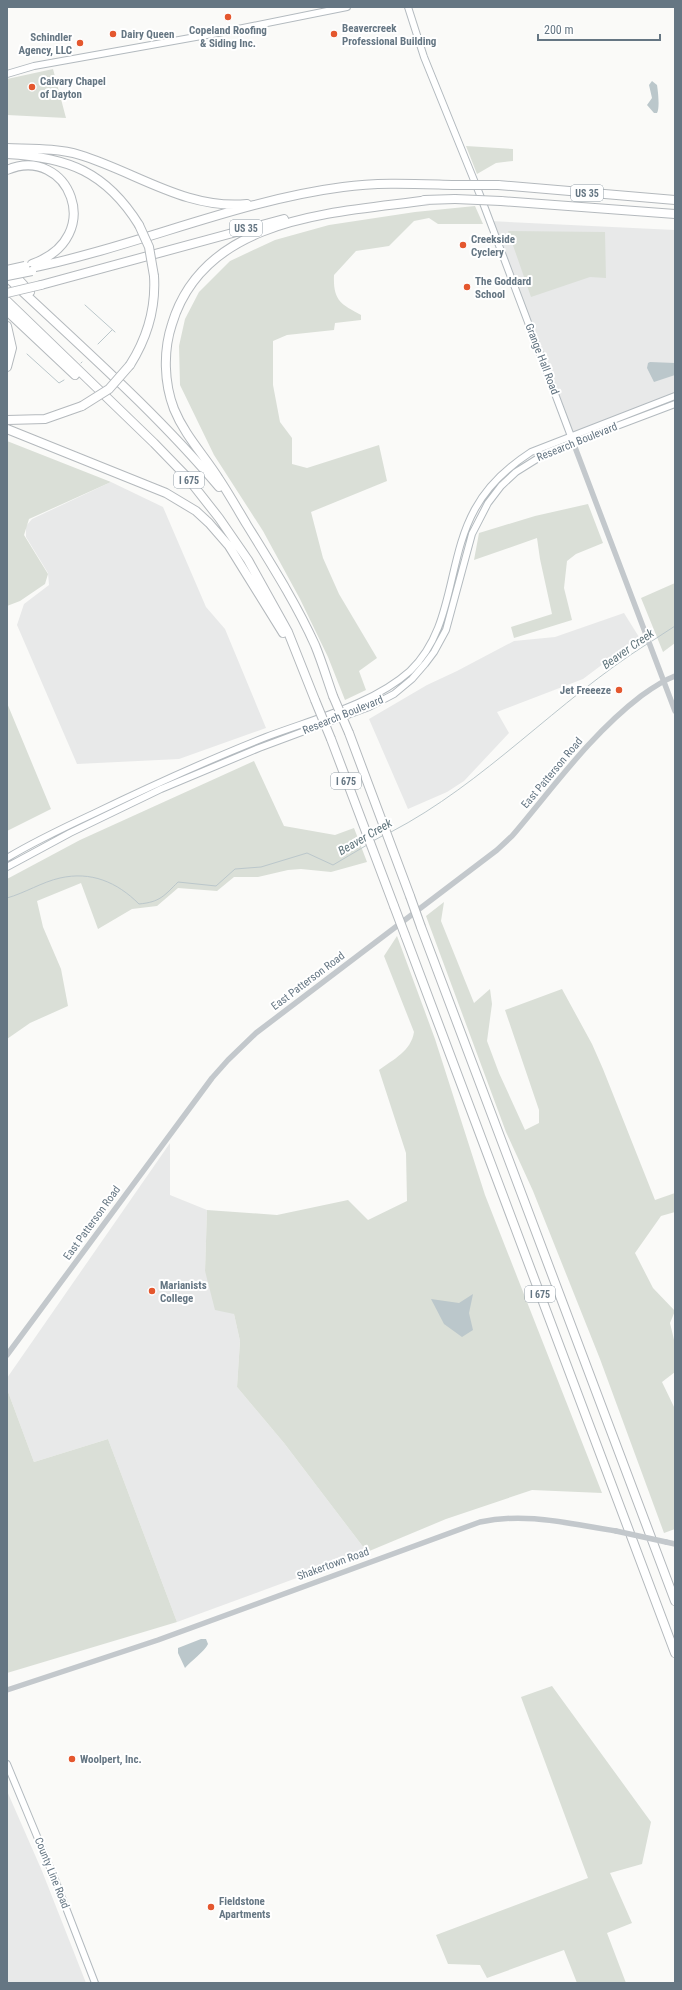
<svg xmlns="http://www.w3.org/2000/svg" width="682" height="1990" font-family="'Roboto Condensed',sans-serif">
  <style>
    .built { fill: #e8e9e9 }
    .green { fill: #dadfd7 }
    .water { fill: #bbc7cb }
    .lines { fill: none; stroke-linecap: round; stroke-linejoin: round }
    .stream { stroke: #bbc7cb; stroke-width: 1 }
    .secondary-casing { stroke: #b3babf; stroke-width: 8 }
    .motorway-casing { stroke: #b4b9bd; stroke-width: 10 }
    .tertiary { stroke: #c3c8cc; stroke-width: 5.5 }
    .secondary { stroke: #fff; stroke-width: 6 }
    .motorway { stroke: #fff; stroke-width: 8 }
    .motorway-bridge-casing { stroke: #b4b9bd; stroke-width: 10; stroke-linecap: butt }
    .tertiary-bridge { stroke: #c3c8cc; stroke-width: 5.5 }
    .motorway-bridge { stroke: #fff; stroke-width: 8 }
    .poi-dot { fill: #e4572e; stroke: #fff; stroke-width: 1.5 }
    .labels { text-anchor: middle; dominant-baseline: central; stroke-width: 4; stroke-linejoin: round; paint-order: stroke }
    .shield { fill: #fff; stroke: #939fa8; stroke-width: 1 }
    .shield-label { font-size: 10px; font-weight: bold; fill: #657683 }
    .poi-label { font-size: 11px; font-weight: bold; fill: #657683; stroke: #fff; text-anchor: start }
    .street-label { font-size: 11px; fill: #657683; stroke: #fff }
    .water-label { font-size: 12px; font-style: italic; fill: #60757c; stroke: #fff }
  </style>
  <rect width="100%" height="100%" fill="#fafaf8"/>
  <path class="built" d="M490 221 675 230V396L571 436Z
    M111 482 163 507 206 607 225 629 266 728 179 759 77 764 17 625 24 604 49 585 48 573 26 537V526L32 519Z
    M624 613 639 637 583 679 497 712 509 733 464 781 447 792 408 809 369 719 427 685 457 671 514 641 555 637Z
    M170 1143V1195L207 1210 205 1271 234 1314 240 1341 237 1387 284 1443 367 1552 177 1622 108 1439 34 1462 7 1389V1378Z
    M7 1791 42 1871 86 1983H7Z"/>
  <path class="green" d="M53 69 66 118 7 115V79Z
    M466 146 513 149V161L496 163 477 174Z
    M475 206 483 224H438L429 218 414 221 389 246 356 251 334 275C333 300 340 304 361 315V320L335 323 334 330 287 335 273 341V385L280 422 292 438V464L307 468 379 445 387 481 311 512 323 558 339 594 377 658 359 671 366 690 345 700 328 657 300 599 263 531 214 455 180 385 179 346 185 319 199 292 230 261 275 240 329 225 415 212Z
    M508 231 605 232 606 278 590 277 531 297Z
    M7 441 111 482 29 519 24 535 48 574 45 584 20 601 7 606Z
    M588 504 603 543 576 554 567 561 564 588 572 620 514 638 511 627 552 614 540 559 537 538 474 560 479 533 535 516Z
    M675 583V643L663 652 641 598Z
    M7 703 51 809 7 831Z
    M254 761 284 826 335 835 354 828 367 862 331 872 301 869 288 870 258 877H234L217 891 178 888 157 906 132 909 98 929 81 883 37 901 43 927 61 969 68 1006 30 1023 7 1039V879L80 840Z
    M444 902 441 921 474 1003 490 989 492 1004 487 1041 499 1073 525 1130 539 1123V1110L505 1010 562 989 592 1044 603 1069 655 1200 675 1193V1212L661 1216 635 1253 653 1288 675 1311 670 1323 675 1344V1372L662 1382 675 1409V1529L664 1533 600 1359 533 1191 506 1132 426 916Z
    M397 936 435 1039 485 1195 602 1493 532 1490 446 1519 367 1552 284 1443 237 1387 240 1341 234 1314 215 1310 205 1271 207 1210 277 1215 348 1200 368 1220 407 1201 406 1153 379 1070C394 1059 411 1051 414 1032L384 956Z
    M7 1389 34 1462 108 1439 177 1622 7 1673Z
    M552 1686 651 1822 642 1864 610 1873 632 1923 607 1933 626 1983H577L564 1950 487 1978 480 1965 448 1964 436 1935 588 1878 521 1697Z"/>
  <path class="water" d="M652 81 657 85C658 91 660 108 657 113H654L647 105 652 98 649 85Z
    M650 362 675 363V375L654 382 647 368 648 363Z
    M473 1294 469 1313 473 1330 462 1337 444 1324 431 1299 459 1303Z
    M201 1639H206L208 1644C205 1651 191 1661 185 1668L178 1653V1648Z"/>
  <g class="lines">
    <path class="stream" d="M85 305 115 332
      M98 344 112 330
      M27 354 59 383 64 380
      M81 363 82 362
      M652 641 675 626
      M391 832C485 783 557 701 647 644
      M373 841 384 835
      M7 898C25 893 42 882 60 878 91 871 117 882 139 904 160 902 164 896 178 882L216 886 235 869 261 867 307 853 333 865 367 845"/>
    <defs>
      <path id="secondary" d="M408 7 424 57 480 195 572 439
        M7 74 34 66 218 33 347 7
        M7 858C35 841 65 827 95 813 151 786 208 760 266 737 313 719 372 705 410 671 455 628 446 561 475 509 488 485 508 467 531 452L675 396
        M7 867 70 833 161 789 259 748 369 707 394 694 412 679 425 664 434 652 446 630 472 534 488 503 501 486 516 472 548 452 675 404
        M7 1764 56 1882 95 1983"/>
      <path id="motorway" d="M7 148C31 149 57 148 80 155 136 172 186 210 247 204
        M7 154C68 157 106 172 139 225
        M7 170C68 144 108 237 32 264
        M498 185 675 200
        M424 200 455 199
        M501 201 675 214
        M26 269C133 248 235 201 343 187 379 182 416 184 452 185
        M11 271 30 292
        M7 277C79 345 155 411 219 487
        M41 285 284 219
        M7 301 154 443 186 476 219 518 248 560 288 632 315 700
        M7 311 75 375
        M7 326 12 348 7 367
        M130 365C147 338 156 308 154 276
        M7 420 45 419 82 406
        M7 429 166 493 196 511 209 523 229 546 283 633
        M333 696C327 679 322 662 315 645 296 603 271 564 247 525 238 510 229 494 219 479 204 455 185 436 174 409 164 383 163 351 172 324 205 215 336 213 429 200
        M349 733 410 896
        M331 739 394 906
        M421 927 675 1601
        M405 935 675 1653"/>
    </defs>
    <use href="#secondary" class="secondary-casing"/>
    <use href="#motorway" class="motorway-casing"/>
    <path class="tertiary" d="M573 442 675 711
      M7 1355 212 1078 228 1060 256 1033 497 850 512 836C553 788 590 735 641 696 652 688 662 681 675 676
      M666 1542 675 1544
      M7 1690 158 1640 480 1522C527 1512 569 1524 616 1531"/>
    <use href="#secondary" class="secondary"/>
    <use href="#motorway" class="motorway"/>
    <defs>
      <path id="motorway-bridge" d="M452 185H498
        M455 199 501 201
        M139 225 149 247 154 276
        M7 270 25 266
        M7 276 32 271
        M7 293 41 285
        M82 406 109 389 130 365
        M333 696 349 733
        M315 700 331 739
        M410 896 421 927
        M394 906 405 935"/>
    </defs>
    <use href="#motorway-bridge" class="motorway-bridge-casing"/>
    <path class="tertiary-bridge" d="M616 1531 666 1542"/>
    <use href="#motorway-bridge" class="motorway-bridge"/>
  </g>
  <g class="poi-dot">
    <circle cx="228" cy="17" r="4"/>
    <circle cx="113" cy="34" r="4"/>
    <circle cx="334" cy="34" r="4"/>
    <circle cx="80" cy="43" r="4"/>
    <circle cx="32" cy="87" r="4"/>
    <circle cx="463" cy="245" r="4"/>
    <circle cx="467" cy="287" r="4"/>
    <circle cx="619" cy="690" r="4"/>
    <circle cx="152" cy="1291" r="4"/>
    <circle cx="72" cy="1759" r="4"/>
    <circle cx="211" cy="1907" r="4"/>
  </g>
  <g class="labels">
    <g class="shield">
      <rect x="571" y="185" width="32" height="16" rx="3"/>
      <rect x="230" y="220" width="32" height="16" rx="3"/>
      <rect x="174" y="472" width="30" height="16" rx="3"/>
      <rect x="331" y="773" width="30" height="16" rx="3"/>
      <rect x="525" y="1286" width="30" height="16" rx="3"/>
    </g>
    <g class="shield-label">
      <text x="587" y="193">US 35</text>
      <text x="246" y="228">US 35</text>
      <text x="189" y="480">I 675</text>
      <text x="346" y="781">I 675</text>
      <text x="540" y="1294">I 675</text>
    </g>
    <g class="poi-label">
      <text x="342" y="28">Beavercreek<tspan x="342" dy="13">Professional Building</tspan></text>
      <text x="228" y="30" text-anchor="middle">Copeland Roofing<tspan x="228" dy="13">&amp; Siding Inc.</tspan></text>
      <text x="121" y="34">Dairy Queen</text>
      <text x="72" y="37" text-anchor="end">Schindler<tspan x="72" dy="13">Agency, LLC</tspan></text>
      <text x="40" y="81">Calvary Chapel<tspan x="40" dy="13">of Dayton</tspan></text>
      <text x="471" y="239">Creekside<tspan x="471" dy="13">Cyclery</tspan></text>
      <text x="475" y="281">The Goddard<tspan x="475" dy="13">School</tspan></text>
      <text x="611" y="690" text-anchor="end">Jet Freeeze</text>
      <text x="160" y="1285">Marianists<tspan x="160" dy="13">College</tspan></text>
      <text x="80" y="1759">Woolpert, Inc.</text>
      <text x="219" y="1901">Fieldstone<tspan x="219" dy="13">Apartments</tspan></text>
    </g>
    <g class="street-label">
      <text transform="translate(542 359) rotate(69)">Grange Hall Road</text>
      <text transform="translate(577 442) rotate(-22)">Research Boulevard</text>
      <text transform="translate(343 715) rotate(-22)">Research Boulevard</text>
      <text transform="translate(552 773) rotate(-50)">East Patterson Road</text>
      <text transform="translate(308 981) rotate(-37)">East Patterson Road</text>
      <text transform="translate(92 1223) rotate(-54)">East Patterson Road</text>
      <text transform="translate(333 1564) rotate(-20)">Shakertown Road</text>
      <text transform="translate(52 1873) rotate(68)">County Line Road</text>
    </g>
    <g class="water-label">
      <text transform="translate(628 649) rotate(-35)">Beaver Creek</text>
      <text transform="translate(365 837) rotate(-30)">Beaver Creek</text>
    </g>
  </g>
  <rect width="682" height="1990" fill="none" stroke="#657683" stroke-width="16"/>
  <path d="M538 34v6h122v-6" fill="none" stroke="#657683" stroke-width="2"/>
  <text x="544" y="34" font-size="12" fill="#657683" stroke="#ffffff" stroke-width="3" paint-order="stroke">200 m</text>
</svg>
